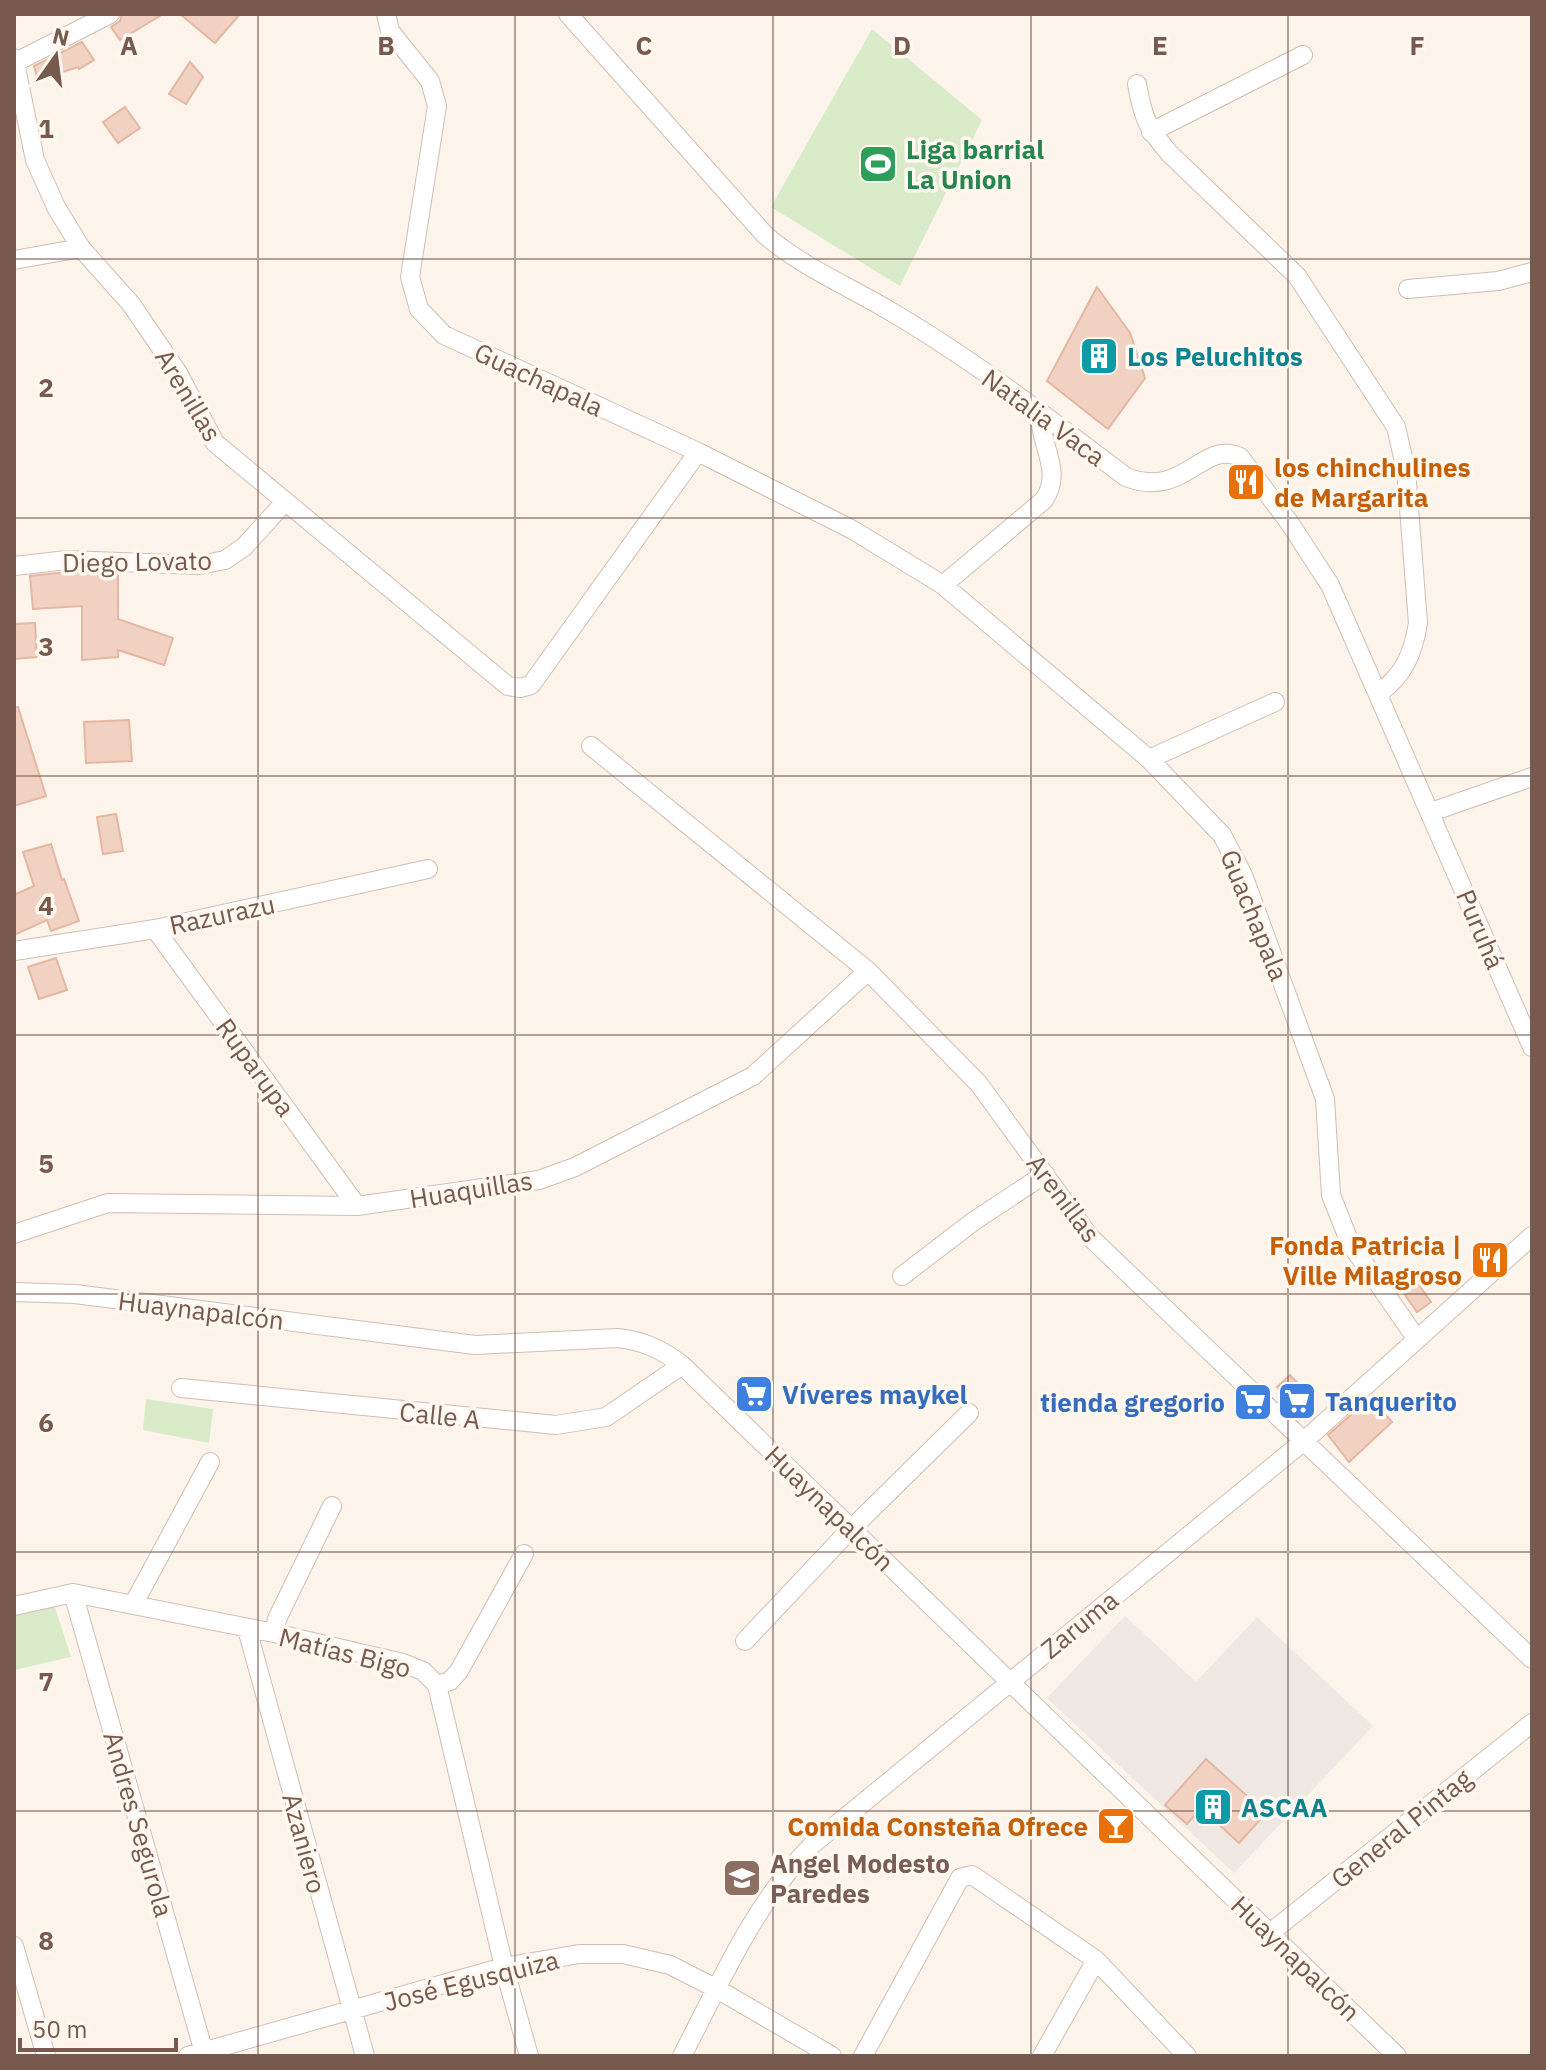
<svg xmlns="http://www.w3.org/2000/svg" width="1546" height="2070" font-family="'IBM Plex Sans',sans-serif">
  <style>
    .industrial { fill: #eee7e2 }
    .green { fill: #d8eac8 }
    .building { fill: #f1d1c2; stroke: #e4b7a2; stroke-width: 2 }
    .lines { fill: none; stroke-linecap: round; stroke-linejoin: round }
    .minor-casing { stroke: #d1bdb2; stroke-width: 20 }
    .minor { stroke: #fff; stroke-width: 18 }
    .grid { fill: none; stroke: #77594d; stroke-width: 2; stroke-opacity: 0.55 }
    .labels { text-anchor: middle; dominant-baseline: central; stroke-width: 7; stroke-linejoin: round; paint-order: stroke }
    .leisure-label { font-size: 26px; font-weight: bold; fill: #27864d; stroke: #fff8f0; text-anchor: start }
    .culture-label { font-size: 26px; font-weight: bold; fill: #0d838f; stroke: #fff8f0; text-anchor: start }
    .street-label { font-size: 26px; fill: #77594d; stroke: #fff8f0 }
    .food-label { font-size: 26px; font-weight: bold; fill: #c56008; stroke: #fff8f0; text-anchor: end }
    .shop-label { font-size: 26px; font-weight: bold; fill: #366cbe; stroke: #fff8f0; text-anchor: start }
    .education-label { font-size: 26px; font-weight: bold; fill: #785e54; stroke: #fff8f0; text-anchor: start }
    .grid-label { font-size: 26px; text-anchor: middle; font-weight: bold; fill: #77594d; stroke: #fff8f0; stroke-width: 7; stroke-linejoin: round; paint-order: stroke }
  </style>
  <rect width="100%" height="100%" fill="#fcf4ea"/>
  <path class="industrial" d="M1125 1616 1196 1682 1257 1617 1373 1726 1234 1873 1047 1698Z"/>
  <path class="green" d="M872 29 982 120 900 286 771 207Z
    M146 1399 213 1409 209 1443 143 1430Z
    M52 1598 71 1657 14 1670V1606Z"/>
  <path class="building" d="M122 14H163L120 40 111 27 120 21Z
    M180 14H240L215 43Z
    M82 42 94 60 79 69 78 67 38 80 34 66Z
    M190 62 203 77 186 104 169 94Z
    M125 107 140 128 118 143 103 122Z
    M1097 287 1130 333 1145 378 1108 429 1047 381Z
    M67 572 118 574V619L173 638 164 665 118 650V657L82 660V606L33 609 30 576Z
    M35 623 37 657 14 659V624Z
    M18 707 46 796 14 806V708Z
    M129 720 132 761 86 763 84 722Z
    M116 814 123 851 103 854 97 817Z
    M51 844 62 880 64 879 79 921 51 931 47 920 14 935V895L34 886 23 852Z
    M56 958 67 990 39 999 28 967Z
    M1412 1275 1431 1302 1417 1312 1398 1285Z
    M1290 1375 1309 1395 1295 1408 1277 1387Z
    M1370 1398 1392 1422 1349 1462 1328 1435Z
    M1206 1759 1266 1813 1239 1843 1201 1808 1187 1824 1165 1805Z"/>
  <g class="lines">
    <defs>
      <path id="minor" d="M386 14 390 31 430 81 437 106 410 277 419 309 444 335 698 452 853 530 943 585
        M568 14 765 235C805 269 851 287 895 314 976 362 1051 420 1126 477 1185 500 1202 439 1240 457L1289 522 1330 585 1532 1047
        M14 58 35 160 56 207 81 248 131 304 178 373 215 443 508 686 520 688 531 685 698 452
        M14 63 110 14
        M1137 84C1143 118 1147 127 1169 153L1297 276 1396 427 1406 470 1418 623C1413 654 1404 675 1378 694
        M1151 132 1303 55
        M14 260 81 248
        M1408 289 1498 281 1532 272
        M1041 413C1038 444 1064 470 1044 500L943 585 1149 759 1222 835 1243 875 1325 1099 1331 1195 1350 1243 1416 1338
        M14 566 67 560 199 565 225 560 244 547 284 503
        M591 746 868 971 979 1084 1090 1237 1532 1659
        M1149 759 1275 702
        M1431 812 1532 777
        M155 929 357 1206
        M14 951 155 929 428 869
        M14 1234 108 1203 357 1206 539 1180 575 1167 753 1076 868 971
        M902 1276 974 1221 1045 1174
        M14 1292 75 1294 475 1345 618 1338C644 1341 661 1349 682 1365L1397 2056
        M181 1388 556 1425 606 1417 682 1365
        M73 1593 205 2056
        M133 1605 210 1462
        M14 1606 73 1593 274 1633 403 1663 423 1671 437 1685 504 1967 529 2056
        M247 1629 365 2056
        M274 1633 277 1619 332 1506
        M745 1641 846 1534 969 1413
        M437 1685 450 1681 459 1671 524 1554
        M1270 1933 1532 1723
        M14 1946 46 2056
        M188 2056 504 1967 579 1954H623L670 1965 717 1989 832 2056
        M682 2056C720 1983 754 1903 813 1844L1304 1441 1532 1236
        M863 2056 960 1878 972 1875 1096 1960 1187 2056
        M1042 2056 1096 1960"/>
    </defs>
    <use href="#minor" class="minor-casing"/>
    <use href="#minor" class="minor"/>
  </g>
  <path class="grid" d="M258 14V2056M515 14V2056M773 14V2056M1031 14V2056M1288 14V2056M14 259H1532M14 518H1532M14 776H1532M14 1035H1532M14 1294H1532M14 1552H1532M14 1811H1532"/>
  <defs>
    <symbol id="stadium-square" viewBox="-11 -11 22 22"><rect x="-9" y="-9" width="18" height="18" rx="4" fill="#2e9e5b" stroke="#fff8f0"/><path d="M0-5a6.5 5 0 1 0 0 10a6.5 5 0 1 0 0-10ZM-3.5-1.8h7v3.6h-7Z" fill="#fff"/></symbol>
    <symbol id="building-square" viewBox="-11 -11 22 22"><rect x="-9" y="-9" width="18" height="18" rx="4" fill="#0f9aa8" stroke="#fff8f0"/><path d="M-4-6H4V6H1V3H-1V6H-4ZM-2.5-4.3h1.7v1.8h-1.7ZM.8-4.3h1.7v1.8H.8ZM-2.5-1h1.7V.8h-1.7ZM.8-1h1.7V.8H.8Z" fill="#fff"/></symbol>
    <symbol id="restaurant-square" viewBox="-11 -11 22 22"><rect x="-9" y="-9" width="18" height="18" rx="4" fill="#e8710a" stroke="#fff8f0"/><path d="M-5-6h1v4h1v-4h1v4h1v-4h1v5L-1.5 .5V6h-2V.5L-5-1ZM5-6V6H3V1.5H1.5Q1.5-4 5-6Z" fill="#fff"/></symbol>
    <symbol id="supermarket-square" viewBox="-11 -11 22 22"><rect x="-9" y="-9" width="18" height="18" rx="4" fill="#3f7fe0" stroke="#fff8f0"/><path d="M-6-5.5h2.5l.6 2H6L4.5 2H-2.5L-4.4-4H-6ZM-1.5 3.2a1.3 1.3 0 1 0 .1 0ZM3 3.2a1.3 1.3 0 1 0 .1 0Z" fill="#fff"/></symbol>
    <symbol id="bar-square" viewBox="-11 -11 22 22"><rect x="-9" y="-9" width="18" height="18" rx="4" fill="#e8710a" stroke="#fff8f0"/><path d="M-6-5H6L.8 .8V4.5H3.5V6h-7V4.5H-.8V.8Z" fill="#fff"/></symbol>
    <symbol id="school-square" viewBox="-11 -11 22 22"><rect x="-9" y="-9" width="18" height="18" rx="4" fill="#8d6e63" stroke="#fff8f0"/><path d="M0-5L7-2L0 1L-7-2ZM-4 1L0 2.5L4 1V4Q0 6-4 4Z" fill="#fff"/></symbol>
  </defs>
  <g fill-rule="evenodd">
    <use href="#stadium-square" x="856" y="142" width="44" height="44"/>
    <use href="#building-square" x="1077" y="334" width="44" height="44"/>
    <use href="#restaurant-square" x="1224" y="460" width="44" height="44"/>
    <use href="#restaurant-square" x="1468" y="1238" width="44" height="44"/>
    <use href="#supermarket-square" x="732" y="1372" width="44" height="44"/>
    <use href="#supermarket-square" x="1275" y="1379" width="44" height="44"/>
    <use href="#supermarket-square" x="1231" y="1380" width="44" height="44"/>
    <use href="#building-square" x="1191" y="1785" width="44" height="44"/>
    <use href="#bar-square" x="1094" y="1804" width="44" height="44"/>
    <use href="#school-square" x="720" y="1856" width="44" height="44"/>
  </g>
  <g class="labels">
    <g class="leisure-label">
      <text x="906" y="149">Liga barrial<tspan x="906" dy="30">La Union</tspan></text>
    </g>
    <g class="culture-label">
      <text x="1127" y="356">Los Peluchitos</text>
      <text x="1241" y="1807">ASCAA</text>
    </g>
    <g class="street-label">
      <text transform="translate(539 379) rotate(25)">Guachapala</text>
      <text transform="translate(189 395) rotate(59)">Arenillas</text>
      <text transform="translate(1044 417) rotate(36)">Natalia Vaca</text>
      <text transform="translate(137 561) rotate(-1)">Diego Lovato</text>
      <text transform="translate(222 914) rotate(-12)">Razurazu</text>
      <text transform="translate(1255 915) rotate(68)">Guachapala</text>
      <text transform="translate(1481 929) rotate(67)">Puruhá</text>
      <text transform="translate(256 1067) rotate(54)">Ruparupa</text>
      <text transform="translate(471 1189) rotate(-9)">Huaquillas</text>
      <text transform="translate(1064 1198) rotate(53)">Arenillas</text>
      <text transform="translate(201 1310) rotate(7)">Huaynapalcón</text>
      <text transform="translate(440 1415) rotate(6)">Calle A</text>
      <text transform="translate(830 1508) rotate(44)">Huaynapalcón</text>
      <text transform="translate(1079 1624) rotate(-39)">Zaruma</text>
      <text transform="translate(345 1652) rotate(14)">Matías Bigo</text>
      <text transform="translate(139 1824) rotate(74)">Andres Segurola</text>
      <text transform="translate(1401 1828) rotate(-39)">General Pintag</text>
      <text transform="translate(305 1843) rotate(75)">Azaniero</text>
      <text transform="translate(1296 1958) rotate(44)">Huaynapalcón</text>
      <text transform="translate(471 1980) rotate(-14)">José Egusquiza</text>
    </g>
    <g class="food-label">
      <text x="1274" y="467" text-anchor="start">los chinchulines<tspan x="1274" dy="30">de Margarita</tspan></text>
      <text x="1462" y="1245">Fonda Patricia |<tspan x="1462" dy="30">Ville Milagroso</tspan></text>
      <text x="1088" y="1826">Comida Consteña Ofrece</text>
    </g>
    <g class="shop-label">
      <text x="782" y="1394">Víveres maykel</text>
      <text x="1325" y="1401">Tanquerito</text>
      <text x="1225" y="1402" text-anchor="end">tienda gregorio</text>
    </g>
    <g class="education-label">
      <text x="770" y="1863">Angel Modesto<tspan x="770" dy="30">Paredes</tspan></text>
    </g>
  </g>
  <g class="grid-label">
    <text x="129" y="55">A</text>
    <text x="386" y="55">B</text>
    <text x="644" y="55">C</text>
    <text x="902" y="55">D</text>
    <text x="1160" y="55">E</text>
    <text x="1417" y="55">F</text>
    <text x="46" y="138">1</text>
    <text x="46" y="397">2</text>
    <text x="46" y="656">3</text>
    <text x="46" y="915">4</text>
    <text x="46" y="1173">5</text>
    <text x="46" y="1432">6</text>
    <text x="46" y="1691">7</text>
    <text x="46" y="1950">8</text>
  </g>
  <rect width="1546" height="2070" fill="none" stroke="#77594d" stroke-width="32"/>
  <g transform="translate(56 56) rotate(14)" stroke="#fff8f0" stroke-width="6" paint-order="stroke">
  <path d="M0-6L14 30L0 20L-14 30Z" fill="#77594d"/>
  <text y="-12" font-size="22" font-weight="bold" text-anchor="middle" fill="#77594d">N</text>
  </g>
  <path d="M20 2038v12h156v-12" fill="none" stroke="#77594d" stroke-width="4"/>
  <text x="32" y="2038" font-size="24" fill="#77594d" stroke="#fff8f0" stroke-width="6" paint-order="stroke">50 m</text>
</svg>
